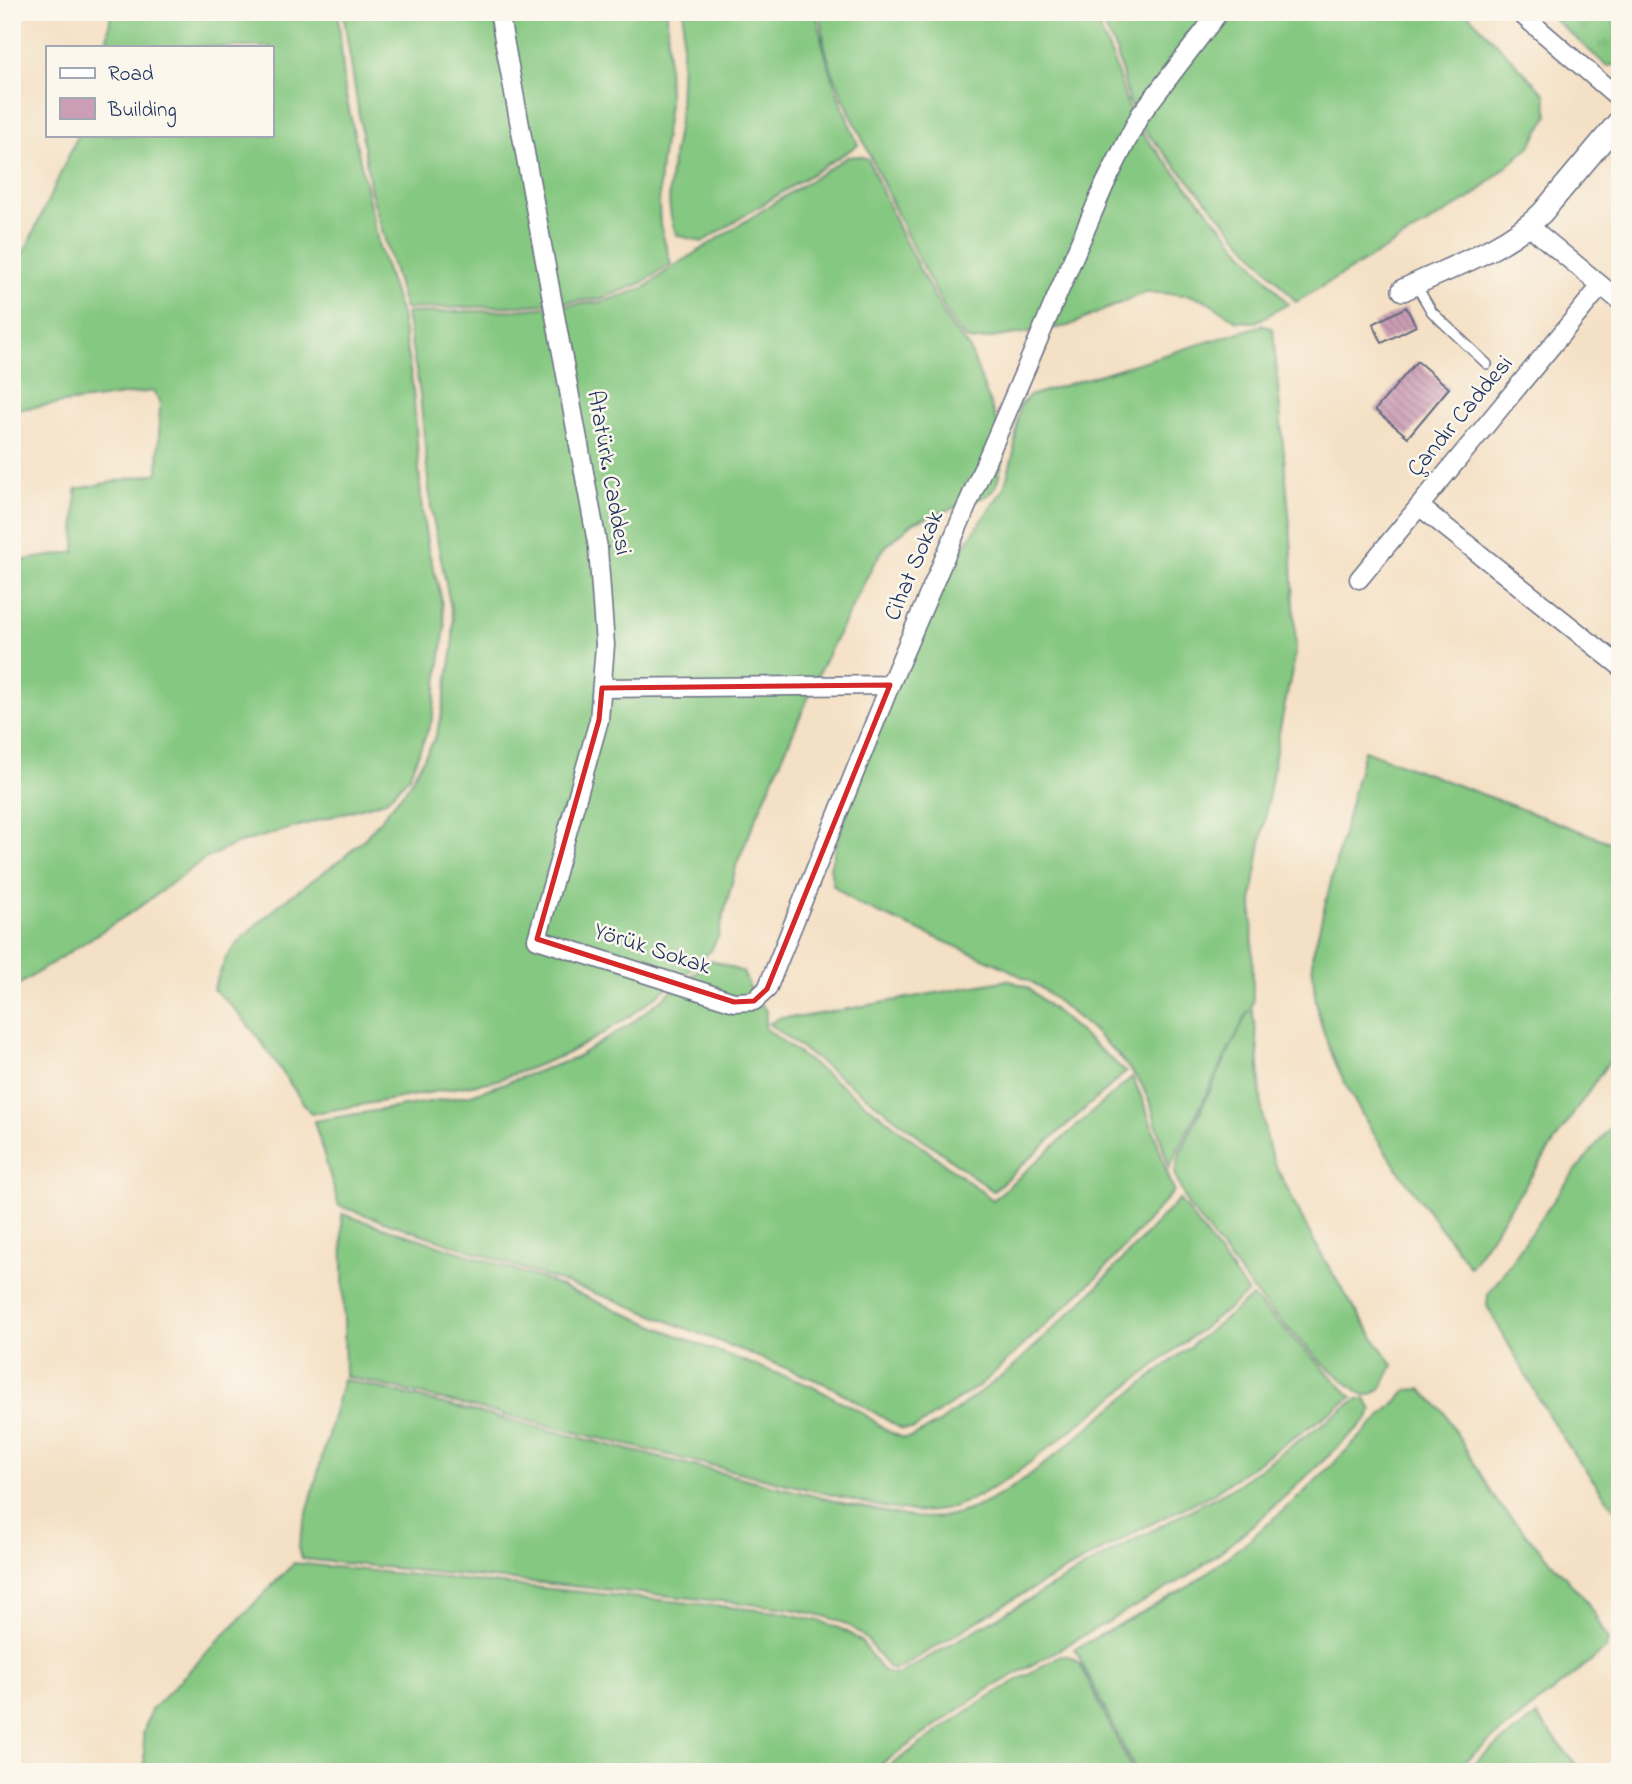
<svg xmlns="http://www.w3.org/2000/svg" width="1632" height="1784" font-family="'Indie Flower',sans-serif">
  <style>
    .grass { fill: #85c881; stroke: #507c70; stroke-width: 2 }
    .park { fill: url(#park-tufts); stroke: #507c70; stroke-width: 2 }
    .building { fill: url(#building-back-hatch) }
    .lines { fill: none; stroke-linecap: round; stroke-linejoin: round }
    .service-casing { stroke: #676d82; stroke-width: 12 }
    .minor-casing { stroke: #676d82; stroke-width: 21 }
    .tertiary-casing { stroke: #676d82; stroke-width: 24 }
    .service { stroke: #fff; stroke-width: 9 }
    .minor { stroke: #fff; stroke-width: 18 }
    .tertiary { stroke: #fff; stroke-width: 21 }
    .marked { fill: none; stroke: #d62828; stroke-width: 5; stroke-linejoin: round }
    .labels { text-anchor: middle; dominant-baseline: central; stroke-width: 5; stroke-linejoin: round; paint-order: stroke }
    .street-label { font-size: 24px; fill: #1b2f5e; stroke: #fbf7ec }
  </style>
  <defs>
    <pattern id="park-tufts" width="24" height="20" patternUnits="userSpaceOnUse" patternTransform="scale(1.75)"><rect width="24" height="20" fill="#85c881"/><path d="M3 7l-1-3M5 7V3M7 7l1-3M15 17l-1-3M17 17v-4M19 17l1-3" fill="none" stroke="#6ca36d"/></pattern>
    <pattern id="building-back-hatch" width="6" height="6" patternUnits="userSpaceOnUse" patternTransform="scale(1.75)"><rect width="6" height="6" fill="#cc9eb5"/><path d="M-1 5l2 2M0 0l6 6M5-1l2 2" fill="none" stroke="#a58196"/></pattern>
  </defs>
  <rect width="100%" height="100%" fill="#fbf7ec"/>
  <filter id="ink" filterUnits="userSpaceOnUse"><feTurbulence type="fractalNoise" baseFrequency=".0143" numOctaves="2"/><feDisplacementMap in="SourceGraphic" scale="14" xChannelSelector="R" yChannelSelector="G"/><feConvolveMatrix kernelMatrix="1 2 1 2 8 2 1 2 1" color-interpolation-filters="sRGB"/></filter>
  <filter id="wash" filterUnits="userSpaceOnUse"><feTurbulence type="fractalNoise" baseFrequency=".00686" numOctaves="4" result="noise"/><feDisplacementMap in="SourceGraphic" scale="28" xChannelSelector="R" yChannelSelector="G"/><feGaussianBlur stdDeviation="1.57" result="paint"/><feColorMatrix in="noise" values="0 0 0 0 0 0 0 0 0 0 0 0 0 0 0 0 0 1.4 0 .05"/><feComposite in="paint" operator="in"/></filter>
  <g filter="url(#wash)">
    <rect width="100%" height="100%" fill="#f4e0c4"/>
    <path class="grass" d="M111 12H338L345 92 379 247 401 315 413 388 422 511 428 549 440 592 445 627 432 720 409 777 385 801 233 845 203 860 138 908 12 989V562L75 552 76 489 158 473 160 401 153 391 12 410V279L78 135H271V47H106Z
      M343 12H667L669 104 660 172 659 206 660 225 671 264 642 283 600 299 518 306 405 309 371 192Z
      M684 12H817C823 61 840 100 858 145L702 242 677 235C659 198 677 150 680 111 681 78 682 45 684 12Z
      M821 12H1092L1112 56 1133 123 1288 304 1256 322 1237 321 1203 299 1188 295 1145 292 1068 326 972 341 966 339 953 325 911 244 844 99 831 69 824 44Z
      M1098 12H1466L1545 94 1548 116 1530 146 1472 197 1296 302 1137 122 1128 98 1117 53Z
      M860 156 868 159 901 234 928 285 950 326 969 347 1002 436 1005 451 996 487 987 496 914 522 885 547 873 565 822 666 753 825 737 863 718 937 711 950 694 967 633 1014 599 1036 566 1054 528 1069 494 1081 311 1114C280 1071 254 1023 213 989L226 958 242 938 281 903 342 859 366 837 407 788 435 738 441 718 453 649V619L431 508 420 394 406 313 516 310 602 302 644 288 668 270 847 157Z
      M1263 325 1273 329 1291 537 1296 651 1279 733 1252 897 1253 1002 1251 1006C1263 1052 1256 1102 1269 1148 1273 1163 1282 1178 1289 1192 1317 1253 1354 1310 1393 1365L1382 1387 1371 1395H1364L1356 1390 1322 1363 1262 1302 1188 1205 1178 1183 1175 1172 1180 1153 1249 1010 1169 1168 1151 1105 1141 1083 1118 1055 1088 1026 1040 987 1004 967 857 904 833 885 830 867 882 693 905 643 967 542 1004 488 1014 452 1019 407 1029 396Z
      M1364 750 1620 846V1045L1470 1267C1415 1192 1343 1107 1319 1016 1314 996 1313 977 1312 957Z
      M711 960 743 972 751 990 766 1011 765 1028 993 1200 1132 1077C1151 1113 1159 1154 1174 1191L1098 1276 983 1383 914 1429H902L828 1385 618 1301 339 1206 314 1121 471 1095 573 1059 629 1025Z
      M1008 980 1027 987 1126 1072 993 1191 769 1024 781 1017H802Z
      M1620 1115V1516L1575 1456 1547 1413 1487 1306 1488 1295 1563 1187Z
      M1179 1199 1248 1293 1011 1477C992 1488 964 1506 942 1510 904 1517 861 1501 824 1493L345 1376 342 1214 543 1279 698 1344 811 1386 860 1411 889 1432 904 1438 912 1437 939 1423 1011 1369 1095 1289Z
      M1252 1297 1352 1397 1212 1494 1145 1527 1019 1596 900 1668 892 1670C881 1662 876 1650 867 1640 845 1616 810 1613 780 1607L303 1559 300 1555 298 1547 343 1379 847 1504C877 1509 911 1521 941 1517 1001 1509 1060 1450 1106 1413 1155 1374 1203 1336 1252 1297Z
      M1421 1389 1444 1412 1497 1502 1586 1600 1608 1639 1606 1649 1451 1772H1136L1075 1649 1190 1586 1249 1540 1300 1496 1408 1390Z
      M1357 1399H1365L1372 1410 1368 1419C1309 1473 1253 1530 1187 1577L984 1692 870 1772H145L143 1733 151 1710 294 1563 779 1612C808 1618 834 1622 858 1639 872 1650 876 1675 897 1675L1117 1549 1234 1487Z
      M1061 1655 1071 1657 1080 1664 1133 1772H881L980 1702Z
      M1537 1716 1582 1772H1461Z"/>
    <path class="park" d="M1546 12H1609L1620 36V64L1607 66Z"/>
    <g id="blocks">
      <path class="building" d="M1406 307 1416 326 1382 343 1373 324Z
        M1417 361 1449 388 1408 437 1375 410Z"/>
    </g>
  </g>
  <g filter="url(#ink)">
    <use href="#blocks" fill-opacity="0" stroke="#676d82" stroke-width="2"/>
    <g class="lines">
      <defs>
        <path id="service" d="M1416 285 1432 312 1487 364"/>
        <path id="minor" d="M499 12 598 548 605 645 599 720 537 939 734 1002 754 1001 767 989 890 685 1105 184 1140 115 1219 12
          M1519 12 1620 99
          M1529 226 1620 301
          M1419 506 1620 666
          M1359 579 1601 286
          M602 688 890 685"/>
        <path id="tertiary" d="M1403 290C1450 267 1504 250 1542 213L1620 120"/>
      </defs>
      <use href="#service" class="service-casing"/>
      <use href="#minor" class="minor-casing"/>
      <use href="#tertiary" class="tertiary-casing"/>
      <use href="#service" class="service"/>
      <use href="#minor" class="minor"/>
      <use href="#tertiary" class="tertiary"/>
    </g>
  </g>
  <path class="marked" d="M890 685 767 989 754 1001 734 1002 537 939 599 720 602 688Z"/>
  <g class="labels">
    <g class="street-label">
      <text transform="translate(1461 417) rotate(-50)">Çandır Caddesi</text>
      <text transform="translate(608 473) rotate(80)">Atatürk. Caddesi</text>
      <text transform="translate(915 566) rotate(-67)">Cihat Sokak</text>
      <text transform="translate(652 950) rotate(18)">Yörük Sokak</text>
    </g>
  </g>
  <rect width="1632" height="1784" fill="none" stroke="#fbf7ec" stroke-width="42"/>
  <rect x="46" y="46" width="228" height="91" fill="#fbf7ec" stroke="#a1a7b3" stroke-width="2"/>
  <rect x="60" y="68" width="35" height="10" fill="#ffffff" stroke="#a1a7b3" stroke-width="2"/>
  <text x="108" y="80" font-size="21" fill="#1b2f5e">Road</text>
  <rect x="60" y="98" width="35" height="21" fill="#cc9eb5" stroke="#a1a7b3" stroke-width="2"/>
  <text x="108" y="116" font-size="21" fill="#1b2f5e">Building</text>
</svg>
